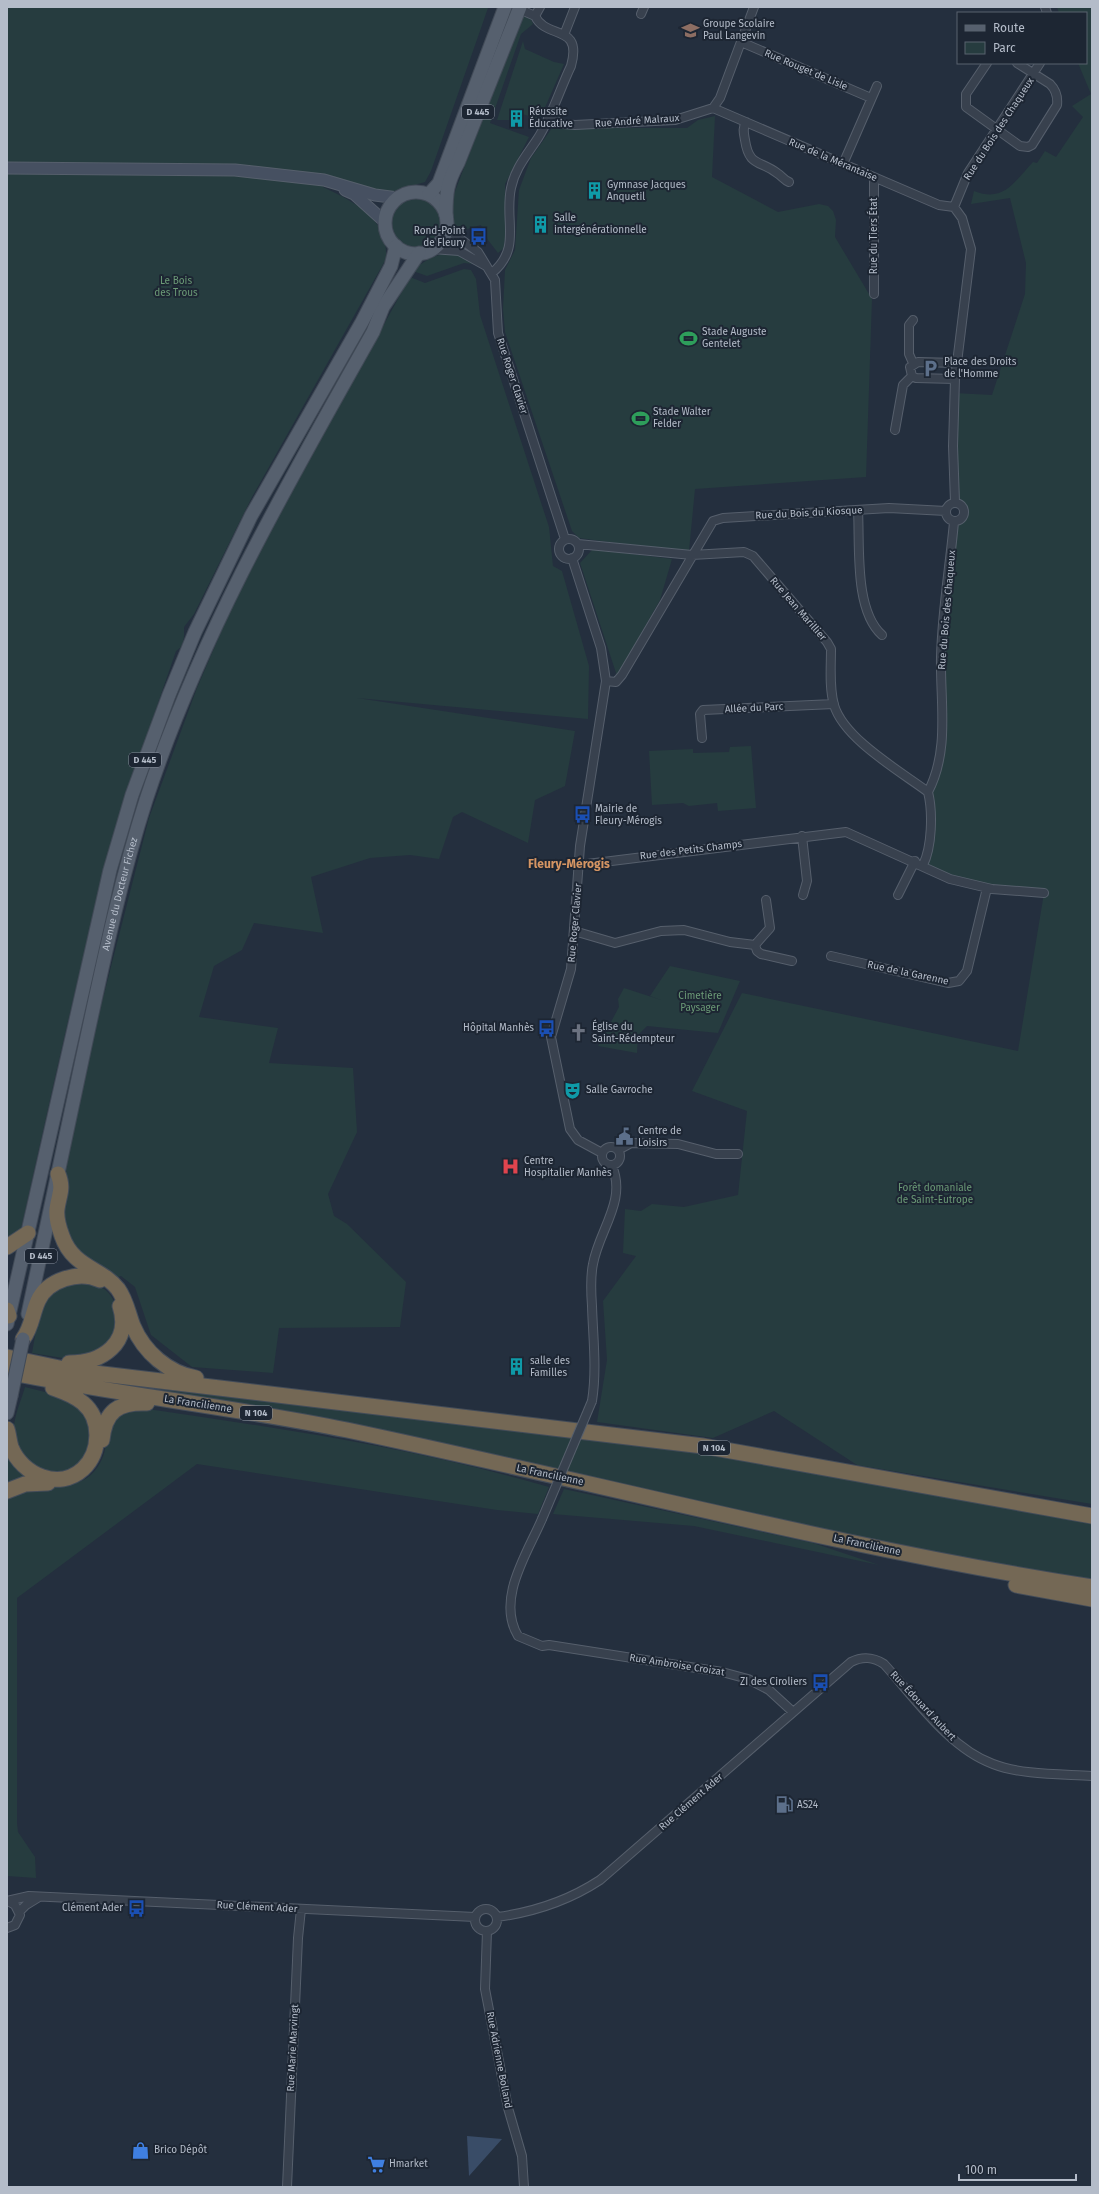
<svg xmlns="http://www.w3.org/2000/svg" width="1099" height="2194" font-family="'Fira Sans',sans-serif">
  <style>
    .green { fill: #263c3f }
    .water { fill: #394c67 }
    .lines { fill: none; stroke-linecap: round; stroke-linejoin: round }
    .street-casing { stroke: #565f6c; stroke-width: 10 }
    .secondary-casing { stroke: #565f6c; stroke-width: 13 }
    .primary-casing { stroke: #414a57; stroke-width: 15 }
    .highway-casing { stroke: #434c59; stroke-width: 17 }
    .street { stroke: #38414e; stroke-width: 8 }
    .secondary { stroke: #465061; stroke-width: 11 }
    .primary { stroke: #56606e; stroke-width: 13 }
    .highway { stroke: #746855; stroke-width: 15 }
    .street-bridge-casing { stroke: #565f6c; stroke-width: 10; stroke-linecap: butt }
    .primary-bridge-casing { stroke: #414a57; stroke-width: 15; stroke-linecap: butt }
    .street-bridge { stroke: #38414e; stroke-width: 8 }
    .primary-bridge { stroke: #56606e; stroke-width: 13 }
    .labels { text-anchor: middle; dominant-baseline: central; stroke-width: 4; stroke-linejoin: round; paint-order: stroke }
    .shield { fill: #1d2633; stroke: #878f9c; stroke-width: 1 }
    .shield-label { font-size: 9px; font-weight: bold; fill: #b4bcc9 }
    .poi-label { font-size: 10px; fill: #b4bcc9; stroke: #1d2633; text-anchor: start }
    .street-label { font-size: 10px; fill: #b4bcc9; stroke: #1d2633 }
    .park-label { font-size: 10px; fill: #6b9a76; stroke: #1d2633 }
    .quarter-label { font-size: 12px; font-weight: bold; fill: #d59563; stroke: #1d2633 }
  </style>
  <rect width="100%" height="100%" fill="#242f3e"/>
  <path class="green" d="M7 7 488 8 431 171 425 182 387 193 368 187 325 177 323 187C354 202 389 218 386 259L252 497 194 614 184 627C184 636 185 646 176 651 151 723 126 795 106 869 73 991 47 1115 19 1238L7 1247Z
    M1057 7H1092V1504L857 1465 774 1411 713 1438 597 1422 607 1360 603 1301 636 1256 623 1253 625 1209 641 1211 652 1204 684 1207 738 1195 747 1111 692 1091 742 993 1018 1051 1044 893 983 888 923 865 930 799 936 769 942 675 954 522 962 518 964 508 955 502 954 393 992 395 1025 294 1026 263 1010 198 971 204 974 191C1004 203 1014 182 1033 162L1037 163 1045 151 1056 157 1083 117 1072 106 1091 94 1078 63H1086V13H1059Z
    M526 15 530 17 533 24 521 34 490 123 529 137 505 184V240L504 248 498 253 488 240 481 225 460 231 454 227 451 202 521 18Z
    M523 41 525 49 554 62 564 64 540 119 511 111 509 120H497Z
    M715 116 712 177 778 212 819 204 828 206 833 211 836 220 835 237 872 299 866 477 695 489 689 551 683 552 579 538 572 531 505 332 503 309 505 270 515 250 519 190 531 158 552 128H687L698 120Z
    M392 223a24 24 0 1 1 48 0a24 24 0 1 1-48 0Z
    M453 253 466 258 474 264 464 263 427 276 413 271C426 259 435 254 453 253Z
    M464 269 471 270 476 279 480 315 549 527 553 566 562 571 589 666 588 719 357 698 575 731 565 786 535 800 528 843 462 812 453 817 439 859 410 855 370 858 311 877 323 933 254 923 242 950 214 966 199 1017 278 1028 269 1063 353 1068 357 1132 328 1194 334 1216 347 1224 406 1282 400 1327 279 1328 273 1373 192 1367 151 1335 135 1287 121 1276 110 1280 62 1237 58 1174 149 818 197 688 242 583 410 277 425 283Z
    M593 549 672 559 660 600 617 676 580 563Z
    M751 746 756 808 718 811 717 803 689 806 683 803 652 805 649 751 693 749V753L729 752 730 747Z
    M670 966 740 981 718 1033 647 1026 638 1035 637 1053 598 1046 619 1007 618 999 624 988 661 1000 650 996Z
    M65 1283C99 1284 111 1282 120 1320L105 1349 75 1360 32 1353 38 1319 48 1294Z
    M136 1383 732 1455 1092 1521V1581L911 1549 135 1388Z
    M25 1387 73 1399 93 1427C91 1435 90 1453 84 1459 60 1485 19 1469 14 1435 12 1420 21 1401 25 1387Z
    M141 1408C279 1428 415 1448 549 1487L538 1514 497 1510 197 1464 17 1598V1823L18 1832 35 1857 36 1878 7 1876V1500L10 1497C18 1494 27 1488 36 1487 61 1485 86 1489 100 1463 106 1453 105 1445 108 1434 110 1428 115 1421 118 1415Z
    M7 1448 27 1473 26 1478 7 1485Z
    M564 1489 813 1543 879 1565 694 1526 553 1514Z"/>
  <path class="water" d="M467 2136 502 2139 469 2176Z"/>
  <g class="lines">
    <defs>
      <path id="street" d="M1045 7 1047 13
        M641 14 644 7
        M535 16 540 7
        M564 35 575 7
        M741 42 871 98
        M987 63 966 94V107L1020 146 1028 147 1032 145 1057 105C1058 96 1056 90 1050 84L1017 63
        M713 108 939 205 954 207
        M548 117 563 124 575 125 675 120 713 108 720 98 754 7
        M746 122C742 128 744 134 745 140 749 167 760 160 777 173 782 176 784 180 789 182
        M843 164 877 86
        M447 226 451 232 478 252 495 280 498 333 565 539
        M432 249 459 251 486 266
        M492 273C522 248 504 221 511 188 515 168 527 155 538 138 552 116 560 89 571 66 583 23 546 40 535 16L519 9
        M874 294V181L876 178
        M913 320 909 325V354L913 363
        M955 379 916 378 912 376 910 367 918 362 956 363
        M895 430 903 385 912 376
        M955 502 953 446 955 379 971 249 962 218 954 207 968 173 1040 63
        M946 512a9 9 0 1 1 18 0a9 9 0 1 1-18 0Z
        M858 510C860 546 854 610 882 635
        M559 549a10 10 0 1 1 20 0a10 10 0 1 1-20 0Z
        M578 544 692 555 744 552 753 556 827 642 831 649C831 667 829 687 834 705 844 739 900 771 928 792 933 812 932 847 923 865
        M572 558 601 648 606 681 580 846 571 969 551 1037 570 1129 578 1140 602 1153
        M606 681 616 682 622 675 713 521 723 518 889 508 946 511
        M702 738 700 714 703 710 834 704
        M928 792C950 750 940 702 941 657 942 612 950 566 954 522
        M802 836 807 881 803 895
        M579 865 846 832 950 879 992 889 1044 893
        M898 895 915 861
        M574 931 615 943 661 931 684 930 730 942 755 945 770 928 766 900
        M755 945 757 951 761 954 792 961
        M831 956 948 983 959 981 967 971 987 888
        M602 1156a9 9 0 1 1 18 0a9 9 0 1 1-18 0Z
        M618 1150 631 1143 678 1144 716 1154H738
        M592 1401C597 1369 593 1338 592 1306 591 1292 590 1278 593 1264 599 1230 627 1201 612 1166
        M542 1519C527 1554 496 1599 518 1636L542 1646 549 1645 722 1672 748 1679 769 1690 793 1712
        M7 1901 29 1896 475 1917
        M475 1920a11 11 0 1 1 22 0a11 11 0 1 1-22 0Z
        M19 1912 26 1905 39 1897
        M497 1917C535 1912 568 1901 600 1880L851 1662C863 1656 873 1657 884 1664 915 1698 949 1748 993 1764 1021 1775 1061 1774 1092 1776
        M7 1928 15 1925 20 1915 15 1905 8 1901
        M487 1931 485 1989 508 2108 522 2156 524 2187
        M287 2187 298 1938 301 1909"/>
      <path id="secondary" d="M7 168 235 170 324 180 375 195 398 198
        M345 190 354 194 385 222"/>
      <g id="primary">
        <circle cx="416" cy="223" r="31"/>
        <path d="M429 194 439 183 505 7"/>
        <path d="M446 215C446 193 447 183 458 163L520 7"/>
        <path id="s1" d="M28 1314C47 1224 66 1135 85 1046 103 963 120 881 146 800 200 635 288 483 373 332L383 307 419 253"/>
        <path d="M7 1324 110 870 132 795 169 695 195 632 251 516 362 322 391 266 396 246"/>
        <path d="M7 1413 11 1396"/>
      </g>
      <path id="highway" d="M58 1174C64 1189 59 1194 57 1209 56 1217 59 1228 62 1236 73 1268 102 1268 118 1289 126 1300 128 1313 133 1326 144 1352 168 1373 196 1378
        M7 1247 28 1233
        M7 1310 9 1316
        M23 1339C32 1327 32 1314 38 1301 47 1280 79 1270 100 1280
        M7 1357 69 1370 703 1446 1092 1516
        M69 1363C102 1363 132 1343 120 1306
        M7 1372C120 1395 234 1407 347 1430 595 1482 841 1548 1092 1587
        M7 1429C9 1435 9 1441 11 1447 22 1475 59 1491 83 1469 101 1452 102 1419 83 1403 74 1395 64 1392 53 1388
        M102 1440C105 1411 118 1402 147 1403
        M7 1491 25 1484 48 1483
        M1016 1585 1092 1599"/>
    </defs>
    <use href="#street" class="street-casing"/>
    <use href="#secondary" class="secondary-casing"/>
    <use href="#primary" class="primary-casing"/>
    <use href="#highway" class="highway-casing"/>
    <use href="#street" class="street"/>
    <use href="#secondary" class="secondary"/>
    <use href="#primary" class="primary"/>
    <use href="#highway" class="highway"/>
    <defs>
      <path id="street-bridge" d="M542 1519 592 1401"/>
      <path id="primary-bridge" d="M11 1396 23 1339"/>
    </defs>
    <use href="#street-bridge" class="street-bridge-casing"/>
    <use href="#primary-bridge" class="primary-bridge-casing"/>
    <use href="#street-bridge" class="street-bridge"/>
    <use href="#primary-bridge" class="primary-bridge"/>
  </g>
  <defs>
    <symbol id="school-bare" viewBox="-9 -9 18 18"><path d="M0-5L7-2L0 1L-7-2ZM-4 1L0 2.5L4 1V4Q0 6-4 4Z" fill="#8d6e63" stroke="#1d2633" stroke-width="2.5" paint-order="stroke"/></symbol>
    <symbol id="building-bare" viewBox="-9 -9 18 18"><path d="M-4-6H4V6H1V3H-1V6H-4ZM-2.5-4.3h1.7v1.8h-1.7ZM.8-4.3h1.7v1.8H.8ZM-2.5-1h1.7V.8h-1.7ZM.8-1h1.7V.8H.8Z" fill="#0f9aa8" stroke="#1d2633" stroke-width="2.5" paint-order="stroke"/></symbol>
    <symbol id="bus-bare" viewBox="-9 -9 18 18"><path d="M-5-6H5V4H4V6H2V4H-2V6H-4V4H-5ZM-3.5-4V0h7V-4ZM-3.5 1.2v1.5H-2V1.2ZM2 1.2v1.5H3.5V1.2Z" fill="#1a4fb4" stroke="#1d2633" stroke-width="2.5" paint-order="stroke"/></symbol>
    <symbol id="stadium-bare" viewBox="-9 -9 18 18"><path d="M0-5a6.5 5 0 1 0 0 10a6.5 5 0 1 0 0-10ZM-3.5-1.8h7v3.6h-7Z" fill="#2e9e5b" stroke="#1d2633" stroke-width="2.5" paint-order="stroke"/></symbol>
    <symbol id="parking-bare" viewBox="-9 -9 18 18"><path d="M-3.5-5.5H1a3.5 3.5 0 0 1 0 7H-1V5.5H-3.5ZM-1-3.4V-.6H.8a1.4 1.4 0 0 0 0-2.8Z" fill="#5c6f8a" stroke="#1d2633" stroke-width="2.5" paint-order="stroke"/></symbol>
    <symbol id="church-bare" viewBox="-9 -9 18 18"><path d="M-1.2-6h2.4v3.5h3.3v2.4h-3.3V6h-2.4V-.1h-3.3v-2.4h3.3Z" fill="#6b7280" stroke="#1d2633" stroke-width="2.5" paint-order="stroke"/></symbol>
    <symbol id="theatre-bare" viewBox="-9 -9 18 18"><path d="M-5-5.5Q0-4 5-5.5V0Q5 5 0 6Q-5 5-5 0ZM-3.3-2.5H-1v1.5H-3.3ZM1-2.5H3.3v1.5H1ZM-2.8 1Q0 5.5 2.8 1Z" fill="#0f9aa8" stroke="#1d2633" stroke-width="2.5" paint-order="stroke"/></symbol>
    <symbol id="civic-bare" viewBox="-9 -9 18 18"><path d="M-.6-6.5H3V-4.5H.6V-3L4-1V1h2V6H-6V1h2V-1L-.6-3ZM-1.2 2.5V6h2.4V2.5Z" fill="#5c6f8a" stroke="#1d2633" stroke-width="2.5" paint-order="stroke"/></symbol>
    <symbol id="hospital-bare" viewBox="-9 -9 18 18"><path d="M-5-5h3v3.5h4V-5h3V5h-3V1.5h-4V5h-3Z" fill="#e0444e" stroke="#1d2633" stroke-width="2.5" paint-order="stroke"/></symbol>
    <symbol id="fuel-bare" viewBox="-9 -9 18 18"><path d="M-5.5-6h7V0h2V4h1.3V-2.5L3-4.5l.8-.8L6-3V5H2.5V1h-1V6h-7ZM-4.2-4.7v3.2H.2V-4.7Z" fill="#5c6f8a" stroke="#1d2633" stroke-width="2.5" paint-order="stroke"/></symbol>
    <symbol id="shop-bare" viewBox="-9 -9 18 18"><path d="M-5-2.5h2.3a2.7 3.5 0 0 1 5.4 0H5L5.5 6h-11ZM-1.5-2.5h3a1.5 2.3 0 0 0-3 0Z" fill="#3f7fe0" stroke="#1d2633" stroke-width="2.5" paint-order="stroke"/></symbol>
    <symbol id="supermarket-bare" viewBox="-9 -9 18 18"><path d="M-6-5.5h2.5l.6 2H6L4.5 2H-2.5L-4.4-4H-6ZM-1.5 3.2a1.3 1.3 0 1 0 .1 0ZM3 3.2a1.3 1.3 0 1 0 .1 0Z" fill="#3f7fe0" stroke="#1d2633" stroke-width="2.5" paint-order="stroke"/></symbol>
  </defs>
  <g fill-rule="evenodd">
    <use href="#school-bare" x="678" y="18" width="25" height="25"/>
    <use href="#building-bare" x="504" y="106" width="25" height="25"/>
    <use href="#building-bare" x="582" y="178" width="25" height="25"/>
    <use href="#building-bare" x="528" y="212" width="25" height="25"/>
    <use href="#bus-bare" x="466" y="224" width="25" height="25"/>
    <use href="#stadium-bare" x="676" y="326" width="25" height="25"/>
    <use href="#parking-bare" x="918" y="356" width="25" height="25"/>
    <use href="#stadium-bare" x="628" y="406" width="25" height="25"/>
    <use href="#bus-bare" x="570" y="802" width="25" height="25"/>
    <use href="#bus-bare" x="534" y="1016" width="25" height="25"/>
    <use href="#church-bare" x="566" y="1020" width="25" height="25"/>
    <use href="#theatre-bare" x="560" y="1078" width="25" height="25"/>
    <use href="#civic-bare" x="612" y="1124" width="25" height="25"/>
    <use href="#hospital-bare" x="498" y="1154" width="25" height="25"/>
    <use href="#building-bare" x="504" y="1354" width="25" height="25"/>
    <use href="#bus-bare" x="808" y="1670" width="25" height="25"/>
    <use href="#fuel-bare" x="772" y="1792" width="25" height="25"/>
    <use href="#bus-bare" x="124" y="1896" width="25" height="25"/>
    <use href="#shop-bare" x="128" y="2138" width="25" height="25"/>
    <use href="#supermarket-bare" x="364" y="2152" width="25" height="25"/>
  </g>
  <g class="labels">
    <g class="shield">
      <rect x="462" y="105" width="32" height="14" rx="3"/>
      <rect x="129" y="753" width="32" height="14" rx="3"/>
      <rect x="25" y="1249" width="32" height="14" rx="3"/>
      <rect x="240" y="1406" width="32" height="14" rx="3"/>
      <rect x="698" y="1441" width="32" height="14" rx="3"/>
    </g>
    <g class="shield-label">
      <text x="478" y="112">D 445</text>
      <text x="145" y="760">D 445</text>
      <text x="41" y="1256">D 445</text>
      <text x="256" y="1413">N 104</text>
      <text x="714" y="1448">N 104</text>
    </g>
    <g class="poi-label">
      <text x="703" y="24">Groupe Scolaire<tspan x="703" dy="12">Paul Langevin</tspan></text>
      <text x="529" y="112">Réussite<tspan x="529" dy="12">Éducative</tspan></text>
      <text x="607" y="185">Gymnase Jacques<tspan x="607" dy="12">Anquetil</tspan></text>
      <text x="554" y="218">Salle<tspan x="554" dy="12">intergénérationnelle</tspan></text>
      <text x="465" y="231" text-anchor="end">Rond-Point<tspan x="465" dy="12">de Fleury</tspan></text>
      <text x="702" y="332">Stade Auguste<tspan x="702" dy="12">Gentelet</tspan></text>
      <text x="944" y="362">Place des Droits<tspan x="944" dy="12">de l'Homme</tspan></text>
      <text x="653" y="412">Stade Walter<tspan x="653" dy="12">Felder</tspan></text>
      <text x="595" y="809">Mairie de<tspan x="595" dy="12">Fleury-Mérogis</tspan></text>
      <text x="592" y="1027">Église du<tspan x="592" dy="12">Saint-Rédempteur</tspan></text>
      <text x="534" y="1028" text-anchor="end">Hôpital Manhès</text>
      <text x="586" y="1090">Salle Gavroche</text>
      <text x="638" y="1131">Centre de<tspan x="638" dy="12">Loisirs</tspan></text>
      <text x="524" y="1161">Centre<tspan x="524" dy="12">Hospitalier Manhès</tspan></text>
      <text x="530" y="1361">salle des<tspan x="530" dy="12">Familles</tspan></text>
      <text x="807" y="1682" text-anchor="end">ZI des Ciroliers</text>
      <text x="797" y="1805">AS24</text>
      <text x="123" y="1908" text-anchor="end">Clément Ader</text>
      <text x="154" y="2150">Brico Dépôt</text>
      <text x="389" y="2164">Hmarket</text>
    </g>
    <g class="street-label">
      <text transform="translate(806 70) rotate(23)">Rue Rouget de Lisle</text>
      <text transform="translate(637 121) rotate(-4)">Rue André Malraux</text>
      <text transform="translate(999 129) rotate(-57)">Rue du Bois des Chaqueux</text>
      <text transform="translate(833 160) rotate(23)">Rue de la Mérantaise</text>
      <text transform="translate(874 236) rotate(-90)">Rue du Tiers État</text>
      <text transform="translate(512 376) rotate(72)">Rue Roger Clavier</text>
      <text transform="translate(809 513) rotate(-3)">Rue du Bois du Kiosque</text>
      <text transform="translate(798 609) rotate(49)">Rue Jean Marillier</text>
      <text transform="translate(947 610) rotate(-85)">Rue du Bois des Chaqueux</text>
      <text transform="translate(754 708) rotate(-3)">Allée du Parc</text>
      <text transform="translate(691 850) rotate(-7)">Rue des Petits Champs</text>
      <text stroke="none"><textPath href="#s1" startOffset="430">Avenue du Docteur Fichez</textPath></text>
      <text transform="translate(575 923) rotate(-85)">Rue Roger Clavier</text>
      <text transform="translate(908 973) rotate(12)">Rue de la Garenne</text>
      <text transform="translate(198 1404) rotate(9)">La Francilienne</text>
      <text transform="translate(550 1475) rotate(12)">La Francilienne</text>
      <text transform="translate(867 1545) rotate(12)">La Francilienne</text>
      <text transform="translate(677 1665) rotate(9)">Rue Ambroise Croizat</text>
      <text transform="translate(923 1706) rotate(47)">Rue Édouard Aubert</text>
      <text transform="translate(691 1802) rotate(-41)">Rue Clément Ader</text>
      <text transform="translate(257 1907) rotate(3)">Rue Clément Ader</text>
      <text transform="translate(293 2048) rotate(-87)">Rue Marie Marvingt</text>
      <text transform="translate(499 2060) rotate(79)">Rue Adrienne Bolland</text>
    </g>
    <g class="park-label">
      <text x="176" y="281">Le Bois<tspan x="176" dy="12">des Trous</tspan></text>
      <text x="700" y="996">Cimetière<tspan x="700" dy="12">Paysager</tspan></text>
      <text x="935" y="1188">Forêt domaniale<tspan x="935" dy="12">de Saint-Eutrope</tspan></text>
    </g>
    <g class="quarter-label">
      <text x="569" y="864">Fleury-Mérogis</text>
    </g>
  </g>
  <rect width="1099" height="2194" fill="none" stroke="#b4bcc9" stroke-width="16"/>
  <rect x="957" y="12" width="130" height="52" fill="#1d2633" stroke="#59626f"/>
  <rect x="965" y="25" width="20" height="6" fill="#56606e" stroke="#59626f"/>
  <text x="993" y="32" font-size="12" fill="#b4bcc9">Route</text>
  <rect x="965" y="42" width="20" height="12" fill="#263c3f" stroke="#59626f"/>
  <text x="993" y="52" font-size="12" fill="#b4bcc9">Parc</text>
  <path d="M959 2174v6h117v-6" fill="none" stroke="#b4bcc9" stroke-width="2"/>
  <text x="965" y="2174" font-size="12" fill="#b4bcc9" stroke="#1d2633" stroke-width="3" paint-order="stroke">100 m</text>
</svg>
